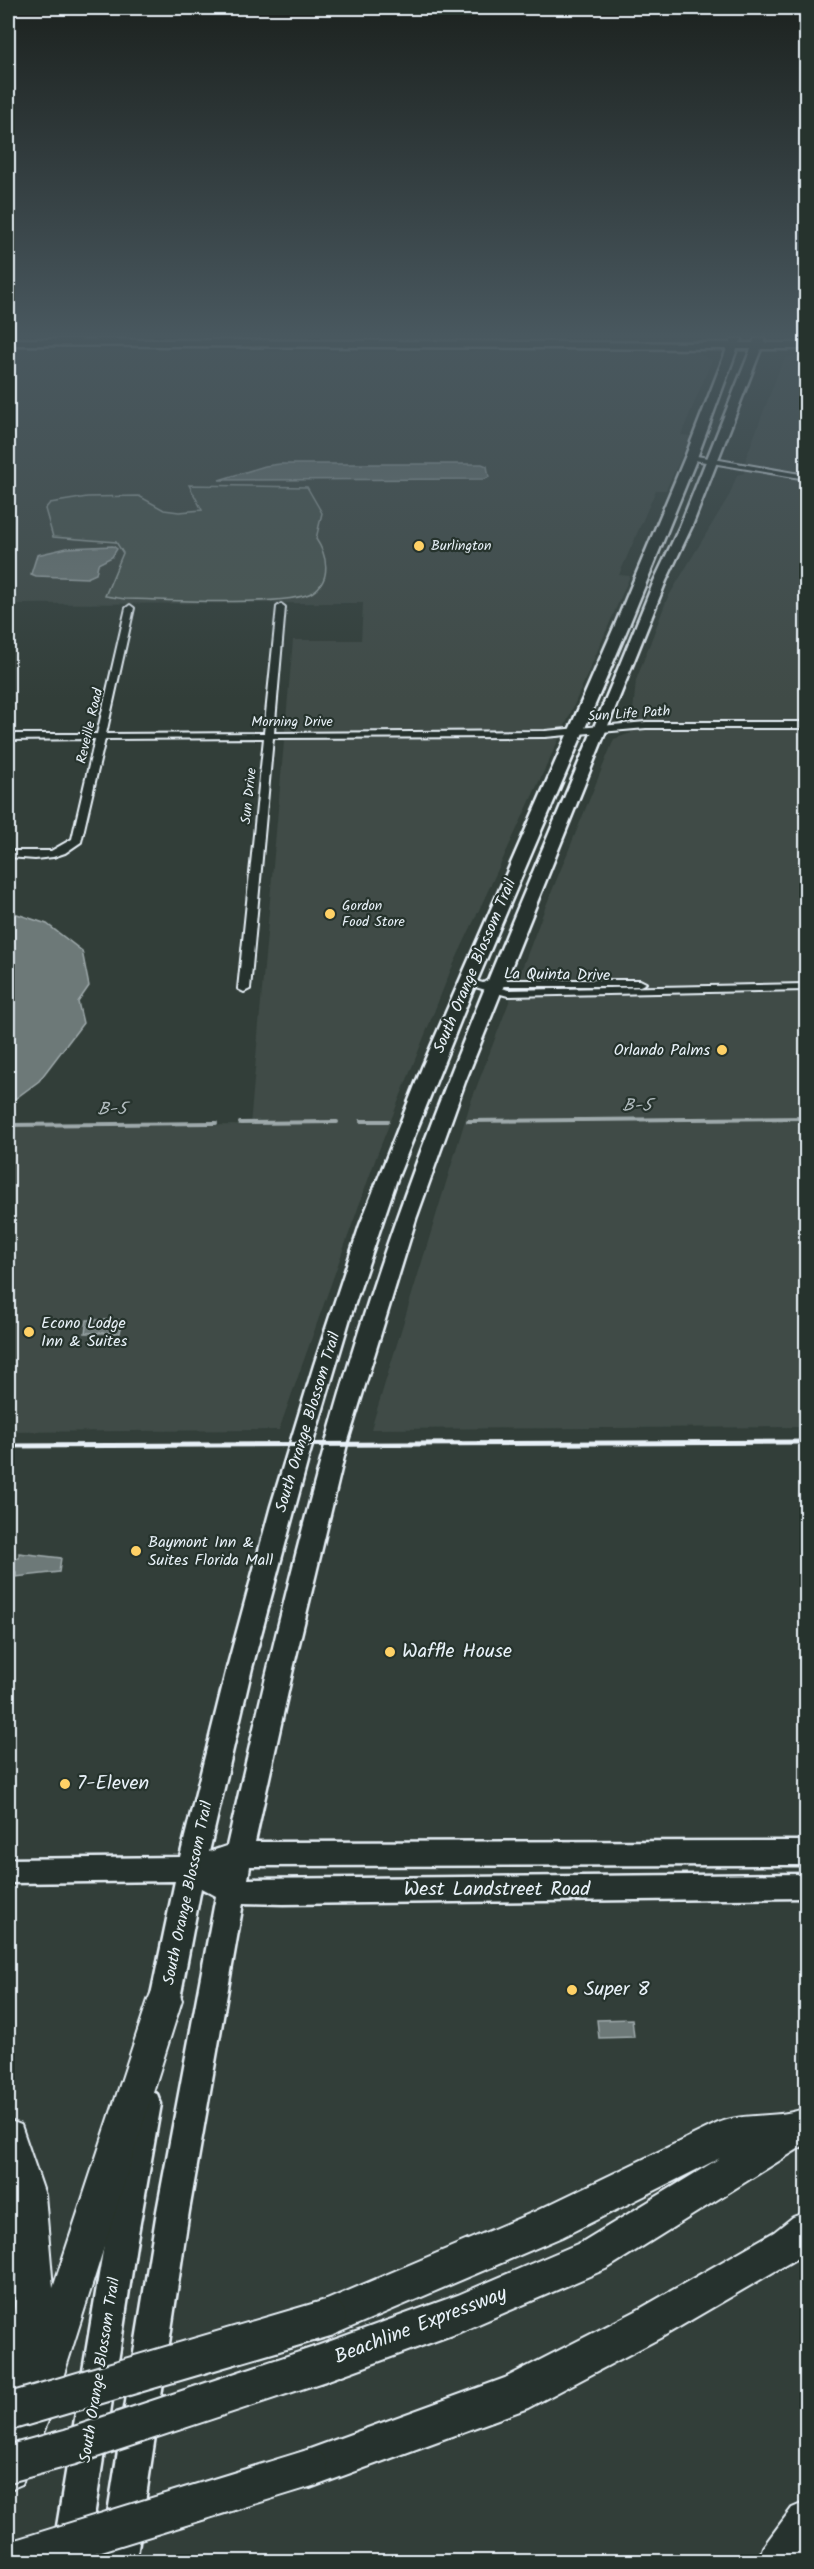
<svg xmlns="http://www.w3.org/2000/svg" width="814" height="2569" font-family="Kalam,sans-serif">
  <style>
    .built { fill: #3f4b46 }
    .green { fill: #495651; stroke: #98a4a4; stroke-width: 1.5 }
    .water { fill: #6d7978; stroke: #9ea9ab; stroke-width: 1.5 }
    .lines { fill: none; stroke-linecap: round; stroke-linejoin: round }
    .stream { stroke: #9ea9ab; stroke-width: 4 }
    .street-casing { stroke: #e8f1f8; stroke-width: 4 }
    .primary-casing { stroke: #e8f1f8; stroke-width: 5 }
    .highway-casing { stroke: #e8f1f8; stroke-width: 4 }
    .street { fill: #26332d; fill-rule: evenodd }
    .primary { fill: #26332d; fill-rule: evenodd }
    .highway { fill: #26332d; fill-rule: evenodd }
    .rail { stroke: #e8f1f8; stroke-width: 5 }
    .highway-bridge-casing { stroke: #e8f1f8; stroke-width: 40; stroke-linecap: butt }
    .highway-bridge { stroke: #26332d; stroke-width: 36 }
    .poi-dot { fill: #ffd166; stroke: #26332d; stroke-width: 2 }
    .labels { text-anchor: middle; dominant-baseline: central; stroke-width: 4.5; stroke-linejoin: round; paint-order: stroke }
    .far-poi-label { font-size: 14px; fill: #e8f1f8; stroke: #26332d; text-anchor: start }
    .far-street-label { font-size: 14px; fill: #e8f1f8; stroke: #26332d }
    .street-label { font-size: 16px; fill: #e8f1f8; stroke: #26332d }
    .poi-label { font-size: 16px; fill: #e8f1f8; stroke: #26332d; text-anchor: start }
    .water-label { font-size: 18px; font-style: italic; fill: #b1bbbe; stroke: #26332d }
    .near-poi-label { font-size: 20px; fill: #e8f1f8; stroke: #26332d; text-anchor: start }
    .near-street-label { font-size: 20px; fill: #e8f1f8; stroke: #26332d }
  </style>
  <rect width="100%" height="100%" fill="#323e39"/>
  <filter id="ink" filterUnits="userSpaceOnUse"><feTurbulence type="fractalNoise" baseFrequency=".0167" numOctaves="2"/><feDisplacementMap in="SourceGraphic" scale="12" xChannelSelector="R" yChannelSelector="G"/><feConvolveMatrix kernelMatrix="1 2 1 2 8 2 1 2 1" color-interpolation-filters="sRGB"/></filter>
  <g filter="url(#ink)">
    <path class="built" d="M8 348 300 352 679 351 698 353 712 360 681 435 691 436 666 490H656L619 575 630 576 565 726 450 972 377 1155 279 1430 8 1432V1127L250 1125 293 640H361L363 603 8 604Z
      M806 352V1427L371 1429 470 1104 545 908 614 739 631 733 636 680 667 599 730 494 737 475 744 473 746 458 781 365 786 358Z"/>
    <path class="green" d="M189 485 307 487 322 513 316 539C327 555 332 579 313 592 288 608 160 599 125 599L105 596 123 553 116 542 53 537 45 509 50 503 87 497 139 496 164 510 179 512 202 510Z"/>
    <path class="water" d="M280 464H482L487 466 489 477 485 479 219 480 265 466Z
      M113 546 117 549 112 557 98 564 96 574 87 578 36 576 31 574 37 555 67 548Z
      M8 911 47 924 82 951 89 986 78 1002 83 1023 39 1081 8 1104Z
      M87 1320H122L120 1333H85Z
      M19 1553 61 1558 59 1572 16 1577V1572H13L15 1558H19Z
      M632 2019 634 2037 599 2038 597 2020Z"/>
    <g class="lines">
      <path class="stream" d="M361 1121H388
        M468 1121 806 1118
        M240 1123 337 1122
        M8 1125 216 1123"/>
      <defs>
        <path id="street" d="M691 455 806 475V479L688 459 687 457Z
          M281 604 285 607 274 733 545 731 646 722H806V728H646L545 737 273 738 250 989 244 992 238 989 264 738 105 739 81 842 65 853 53 857 35 859 8 857V851H51L72 839 95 739 8 740V734H97L126 608 130 605 134 608 106 734 264 733 277 607Z
          M468 979 483 983 488 980H640L646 983 640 986H497L508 990 806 984V990L508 996 464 984V980Z"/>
        <path id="primary" d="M8 339 730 343 732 339H742L740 343H753L755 339H765L763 343H806V349H761L692 526 666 581 465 1082 416 1219 347 1444 293 1669 255 1842 806 1841V1865L250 1866 248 1879 806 1874V1898L283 1904 243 1903 189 2211 136 2562H100L157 2211 216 1896 201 1888 177 2014 172 2023 162 2027 152 2023 147 2014 175 1881 8 1883V1859L180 1857 227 1668 271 1506 314 1365 360 1225 423 1065 615 625 686 455 727 349 8 345ZM737 349H751L680 526 654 581C569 793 473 1002 397 1217 324 1422 275 1634 227 1846L209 1852 252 1668 308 1459 350 1318 397 1179 465 1009 629 625 698 455Z
          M146 2090 157 2094 161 2104 136 2245 87 2562H51L104 2245 131 2104 135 2094Z"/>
        <path id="highway" d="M165 1985 177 1989 182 2000 53 2409 22 2484 8 2490V2351L15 2306 16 2276 8 2191V2120L21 2125 45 2195 53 2288 148 2000 153 1989Z
          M806 2108V2144L608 2268 460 2332 320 2383 306 2378 301 2364 306 2350 458 2295 582 2242 720 2158 562 2237 328 2337 315 2331 309 2318 315 2305 536 2211 718 2123C746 2112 778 2119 806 2108Z
          M806 2212V2253L662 2337 528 2408 310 2488 296 2482 290 2468 296 2454 505 2378 636 2311 774 2232 793 2217Z
          M806 2502V2556L803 2562H758L763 2547 792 2508Z"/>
      </defs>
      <use href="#street" class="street-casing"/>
      <use href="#primary" class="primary-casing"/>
      <use href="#highway" class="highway-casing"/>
      <use href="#street" class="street"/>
      <use href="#primary" class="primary"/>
      <use href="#highway" class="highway"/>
      <path class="rail" d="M8 1446 806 1442"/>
      <defs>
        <path id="highway-bridge" d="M8 2412 328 2318
          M8 2464 70 2447 320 2364
          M8 2561 310 2468"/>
      </defs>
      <use href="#highway-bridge" class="highway-bridge-casing"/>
      <use href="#highway-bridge" class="highway-bridge"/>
    </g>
  </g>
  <linearGradient id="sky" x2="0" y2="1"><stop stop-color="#1c221f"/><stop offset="0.48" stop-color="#49585f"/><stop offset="1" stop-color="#49585f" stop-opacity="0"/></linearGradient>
  <rect width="814" height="699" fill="url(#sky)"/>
  <g class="poi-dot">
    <circle cx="419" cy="546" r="6"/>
    <circle cx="330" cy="914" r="6"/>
    <circle cx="722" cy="1050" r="6"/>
    <circle cx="29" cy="1332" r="6"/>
    <circle cx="136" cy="1551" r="6"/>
    <circle cx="390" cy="1652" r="6"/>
    <circle cx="65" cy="1784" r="6"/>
    <circle cx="572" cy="1990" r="6"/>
  </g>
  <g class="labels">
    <g class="far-poi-label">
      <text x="431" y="546">Burlington</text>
      <text x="342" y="906">Gordon<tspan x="342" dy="16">Food Store</tspan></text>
    </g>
    <g class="far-street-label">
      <text transform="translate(629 714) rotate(-4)">Sun Life Path</text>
      <text x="292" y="722">Morning Drive</text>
      <text transform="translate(90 726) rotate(-77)">Reveille Road</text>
      <text transform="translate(249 796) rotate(-84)">Sun Drive</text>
    </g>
    <g class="street-label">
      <text transform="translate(475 966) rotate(-67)">South Orange Blossom Trail</text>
      <text transform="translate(557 975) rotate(1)">La Quinta Drive</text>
      <text transform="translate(308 1422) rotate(-73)">South Orange Blossom Trail</text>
      <text transform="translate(188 1893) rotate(-78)">South Orange Blossom Trail</text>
      <text transform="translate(100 2370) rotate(-81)">South Orange Blossom Trail</text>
    </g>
    <g class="poi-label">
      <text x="710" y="1050" text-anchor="end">Orlando Palms</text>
      <text x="41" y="1323">Econo Lodge<tspan x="41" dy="18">Inn &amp; Suites</tspan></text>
      <text x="148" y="1542">Baymont Inn &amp;<tspan x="148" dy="18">Suites Florida Mall</tspan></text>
    </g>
    <g class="water-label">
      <text x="637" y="1106">B-5</text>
      <text transform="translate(112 1110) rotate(-1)">B-5</text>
    </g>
    <g class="near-poi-label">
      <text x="402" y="1652">Waffle House</text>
      <text x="77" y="1784">7-Eleven</text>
      <text x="584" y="1990">Super 8</text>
    </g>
    <g class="near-street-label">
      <text x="497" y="1890">West Landstreet Road</text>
      <text transform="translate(421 2326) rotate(-21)">Beachline Expressway</text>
    </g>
  </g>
  <rect width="814" height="2569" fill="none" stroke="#26332d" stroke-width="30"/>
  <rect x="15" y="15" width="784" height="2539" fill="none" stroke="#e8f1f8" stroke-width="2" filter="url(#ink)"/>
</svg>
